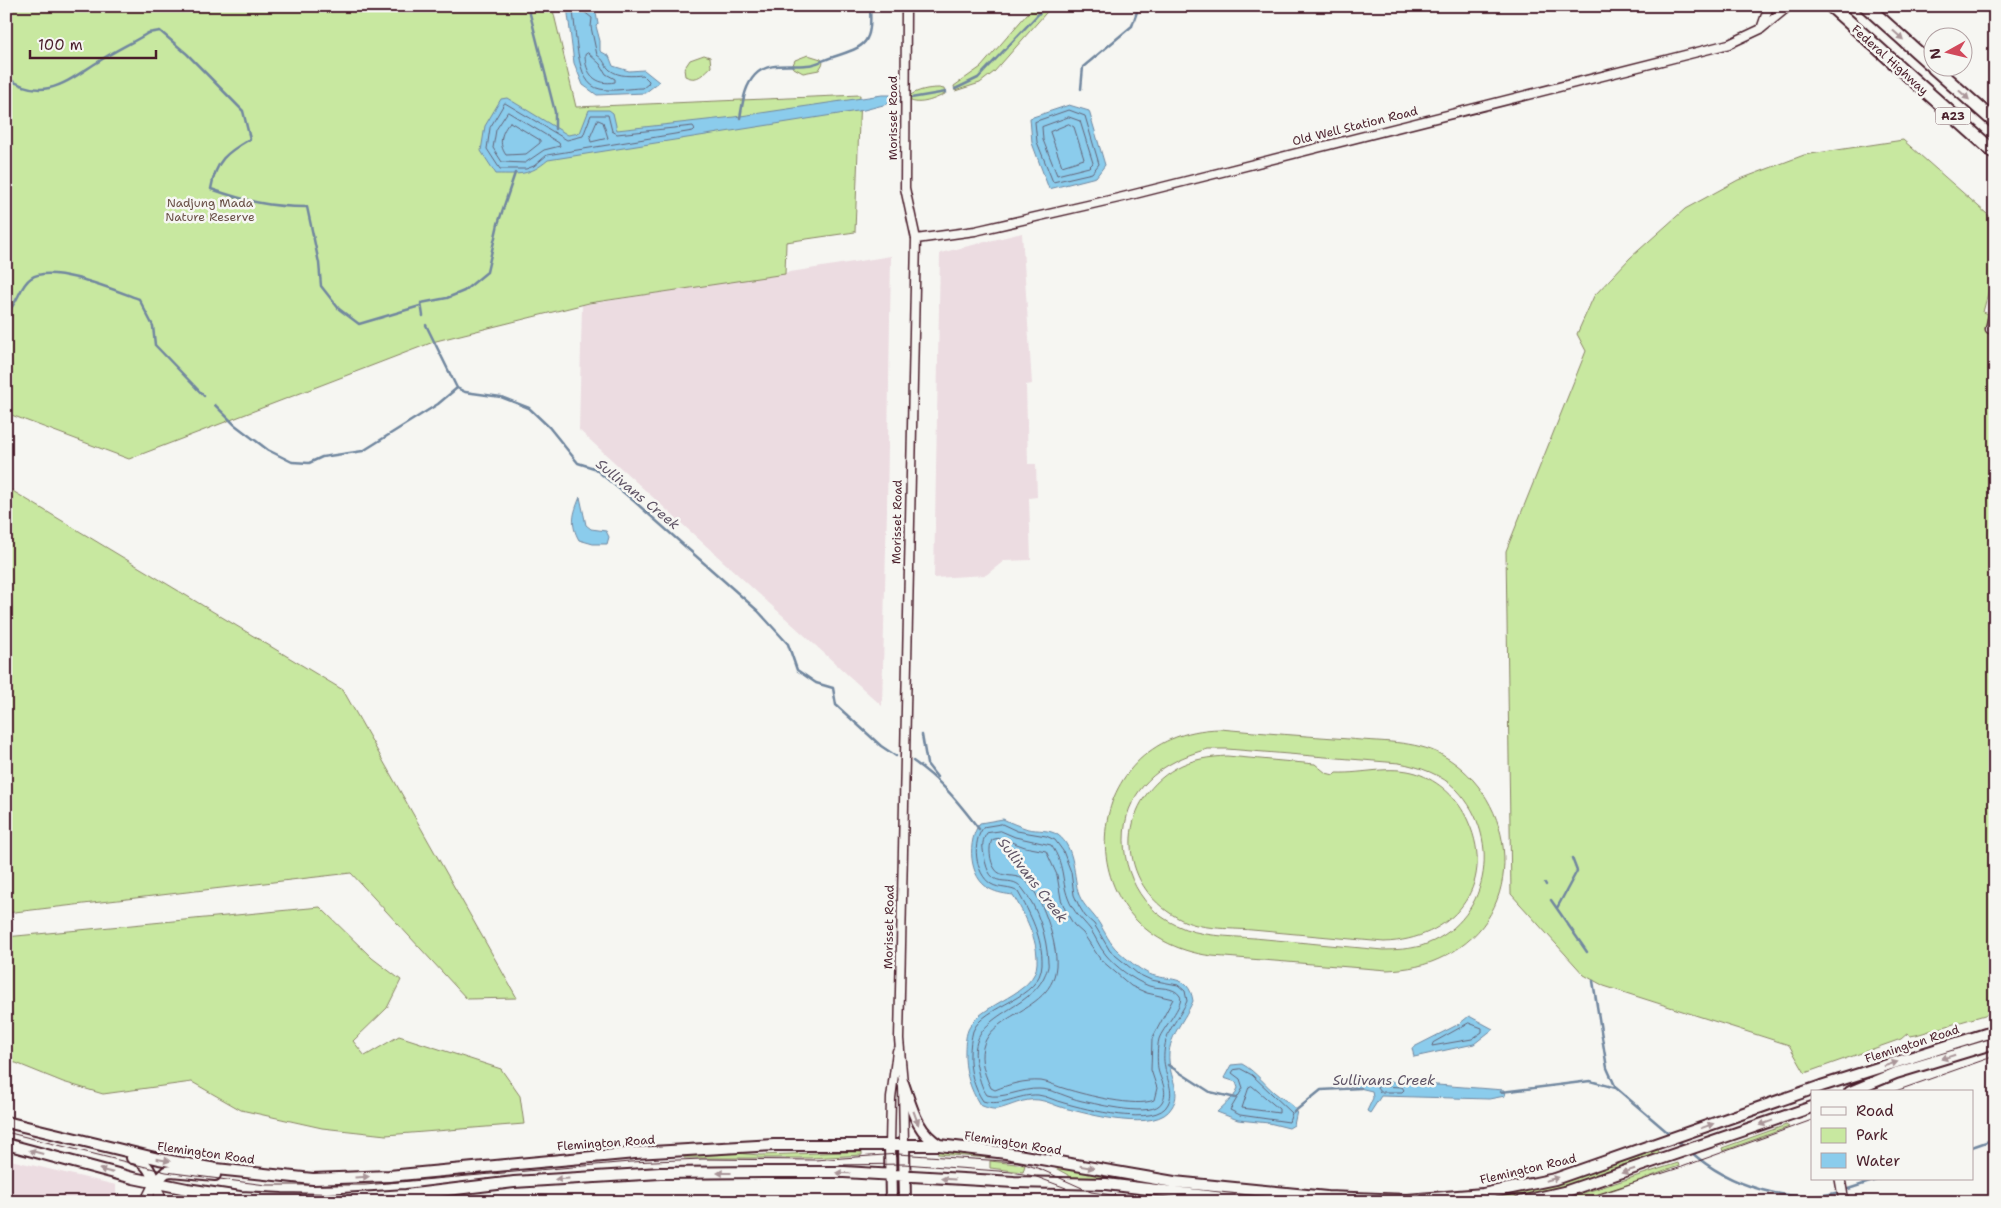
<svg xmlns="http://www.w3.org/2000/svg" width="2001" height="1208" font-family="'Shantell Sans',sans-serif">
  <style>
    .built { fill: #ecdce1 }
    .green { fill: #c8e8a0; stroke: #898466; fill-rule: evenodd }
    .water { fill: #8bccec; stroke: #71879f }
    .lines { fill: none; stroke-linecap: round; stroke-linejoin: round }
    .shore { stroke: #646478; stroke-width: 1 }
    .stream { stroke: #71879f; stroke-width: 2.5 }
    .minor-casing { stroke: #4a1f2b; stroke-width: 11 }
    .tertiary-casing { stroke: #4a1f2b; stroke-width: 12 }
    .secondary-casing { stroke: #4a1f2b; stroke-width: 14 }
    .trunk-casing { stroke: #4a1f2b; stroke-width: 16 }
    .minor { stroke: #f6f6f2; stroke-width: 8 }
    .tertiary { stroke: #f6f6f2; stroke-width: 9 }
    .secondary { stroke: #f6f6f2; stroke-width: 10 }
    .trunk { stroke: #f6f6f2; stroke-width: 12 }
    .tram { stroke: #4a1f2b; stroke-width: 1 }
    .oneway { fill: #a99598 }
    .labels { text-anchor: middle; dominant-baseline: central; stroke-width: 5; stroke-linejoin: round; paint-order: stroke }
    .shield { fill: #f6f6f2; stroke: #7e6067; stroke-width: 1 }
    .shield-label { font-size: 11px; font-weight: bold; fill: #4a1f2b }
    .street-label { font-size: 12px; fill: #4a1f2b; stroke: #f6f6f2 }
    .park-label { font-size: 12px; fill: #6a5148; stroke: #f6f6f2 }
    .water-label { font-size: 14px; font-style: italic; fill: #5e5365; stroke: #f6f6f2 }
  </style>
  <rect width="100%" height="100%" fill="#f6f6f2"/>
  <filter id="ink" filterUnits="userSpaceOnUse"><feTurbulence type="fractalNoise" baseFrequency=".02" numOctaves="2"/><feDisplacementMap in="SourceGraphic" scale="10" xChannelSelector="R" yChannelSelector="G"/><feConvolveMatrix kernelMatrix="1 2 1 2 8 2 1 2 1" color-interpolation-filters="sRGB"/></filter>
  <g filter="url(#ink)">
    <path class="built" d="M1022 233 1032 384 1026 385 1028 464H1036L1037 497 1029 498 1031 560 1004 561 986 575 934 578 940 253Z
      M891 256 887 509 882 706 579 430 582 305Z
      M6 1159 116 1185V1202H6Z
      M942 1194 1023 1200 1041 1202H936Z"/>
    <path class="green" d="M6 6H552L576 107 860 95 855 232 786 242 785 274 589 303 436 341 129 459 6 413Z
      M1034 6H1052L994 72 980 83 955 91 954 86 981 67Z
      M704 55 710 57 711 67C702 75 697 82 685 76L684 69 690 60Z
      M808 55 821 59 823 63 819 70 803 73 792 67 795 60Z
      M939 88 944 89 945 94C935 99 920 106 909 100V96C918 90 928 88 939 88Z
      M1903 140 1995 221V268L1983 312 1995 316V1012L1916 1035 1910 1036 1908 1033 1901 1039 1805 1073 1789 1045 1604 986 1584 975 1511 894 1506 551 1586 351 1577 334 1594 296 1630 258 1685 209 1738 180 1804 155Z
      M6 487 343 690 517 998 467 999 351 873 6 913Z
      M1220 729C1263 733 1306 736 1349 739 1378 742 1415 740 1442 755 1519 798 1529 915 1445 956 1426 966 1408 969 1387 970L1212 956C1063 937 1074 732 1220 729ZM1208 749H1227L1399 763C1420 767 1441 774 1457 790 1504 839 1489 924 1421 946 1409 949 1396 950 1383 950 1340 946 1297 942 1254 938 1229 936 1200 937 1176 925 1136 907 1116 858 1127 816 1138 778 1173 758 1208 749Z
      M1227 756 1315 764 1326 773 1334 775 1336 773C1363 774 1389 765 1416 773 1439 781 1458 798 1468 821 1498 887 1451 940 1384 942 1340 938 1296 934 1252 930 1228 928 1199 930 1178 918 1116 884 1115 803 1176 768 1192 759 1210 757 1227 756Z
      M320 907 372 958 401 980 387 1008 353 1041 365 1056 399 1036 501 1069 520 1096 524 1124 386 1135 322 1128 241 1110 192 1082 103 1094 63 1082 16 1063 6 1062V937Z
      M1786 1125 1789 1127 1723 1151 1722 1148Z
      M1658 1149 1660 1155 1580 1182 1537 1193 1493 1202H1455L1542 1187Z
      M938 1151 990 1156V1158L938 1154Z
      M848 1152H862V1155L810 1158H684V1156L734 1153 760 1155Z
      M990 1161 1025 1165 1023 1172 990 1168Z
      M1678 1163 1679 1166C1644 1178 1591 1202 1555 1202Z
      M1048 1164 1156 1184 1328 1202H1304L1108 1180 1068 1178V1175Z"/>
    <path class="water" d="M567 6H585L596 13 598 24 596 26 600 41V51L609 56 613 66 629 71 644 70 659 82 645 93 597 95 583 85 574 63Z
      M882 95H898L899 101 864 110 548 160C529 176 520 174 496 174L481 151 485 126 501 99 507 98 568 135 580 133 589 110H609L613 113 617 130 734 117Z
      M1069 105 1089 111 1105 165 1096 177 1049 189 1032 143 1030 118Z
      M580 497 586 525 591 529 606 531 609 537 607 544H593L579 540C570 524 573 514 580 497Z
      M1003 819C1011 823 1019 826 1028 829 1038 831 1049 829 1058 835 1076 848 1073 877 1079 895 1084 907 1093 913 1099 923 1105 932 1110 944 1118 951 1128 960 1137 968 1149 974 1168 982 1189 973 1193 1001 1183 1024 1164 1040 1170 1067 1172 1081 1181 1093 1172 1107 1157 1134 1089 1114 1064 1108 1056 1106 1047 1101 1039 1100 1023 1098 1012 1106 998 1109 992 1110 985 1107 980 1105 970 1089 964 1070 965 1050 965 1044 966 1033 969 1028 982 1002 1036 995 1037 963 1038 939 1025 915 1013 895 1006 894 997 893 990 889 968 878 967 840 980 823Z
      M1469 1016 1493 1029 1474 1044 1414 1057 1412 1048 1459 1024Z
      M1242 1064C1257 1072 1265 1086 1279 1096 1286 1101 1292 1104 1297 1111L1294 1125 1289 1128 1269 1123 1238 1120 1217 1112 1234 1096 1238 1088 1236 1082 1224 1078 1231 1065Z
      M1370 1080 1504 1090 1505 1096 1489 1099 1381 1096 1370 1113 1367 1111 1373 1098 1372 1091 1351 1086Z"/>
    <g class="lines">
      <path class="shore" d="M572 6C577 27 574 85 600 89 613 92 629 88 643 88L648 84 649 81 643 75C632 76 619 77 610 70 604 65 605 60 597 55L591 27 592 18 583 11 582 6
        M588 53 600 64 606 74 615 79V82C596 86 585 74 585 55Z
        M505 103 567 140 583 136 591 115H608L612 131 617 134 693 126 695 129 693 131 547 155 534 166 526 169H500L487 149 490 128Z
        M1069 110 1085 116 1099 164 1092 173 1053 182 1037 142 1035 122Z
        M508 112 559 143 560 146 544 150 525 163 502 162 493 148 496 130Z
        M1069 117 1080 121 1093 163 1089 167 1057 175 1043 140 1042 127Z
        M598 120 603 122 608 138 591 142 590 138Z
        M510 122 540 140V143L526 154 506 155C498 144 501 132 510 122Z
        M1069 124 1074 127 1084 159 1062 166 1050 132Z
        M1002 824 1017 831 1046 836 1055 840 1063 851 1071 872 1074 895 1079 906 1085 916 1094 924 1110 951 1138 974 1151 980 1178 985 1185 991 1187 1001C1181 1016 1167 1029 1165 1045 1164 1051 1163 1060 1165 1067 1166 1080 1175 1090 1168 1104 1157 1128 1085 1109 1064 1103 1055 1101 1047 1096 1038 1095 1018 1094 1002 1107 983 1101 974 1088 969 1069 970 1054 970 1047 971 1038 973 1031 984 1004 1041 1000 1042 964 1043 939 1030 913 1018 892 1011 887 999 889 991 884 975 874 971 841 984 827Z
        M1001 831 1015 837 1051 845C1065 865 1061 879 1068 898 1073 912 1082 919 1090 929 1096 937 1099 947 1106 955 1116 967 1133 980 1149 986 1158 989 1174 986 1180 996 1185 1004 1162 1029 1159 1039 1157 1047 1157 1060 1158 1069 1160 1080 1169 1090 1162 1102 1153 1119 1098 1104 1082 1101 1068 1098 1053 1089 1039 1089 1022 1088 1001 1100 987 1095 981 1087 979 1077 977 1067 964 1014 1026 1014 1044 977 1046 972 1049 968 1048 962 1047 938 1038 907 1022 888 1009 872 990 895 984 855 982 846 982 840 987 833Z
        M1000 838 1025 847 1046 851 1057 875 1061 899 1066 912 1074 925 1083 933 1100 959 1131 986 1147 993 1173 999 1152 1039 1151 1070 1157 1088 1154 1100C1136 1108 1086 1095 1066 1089 1058 1087 1049 1082 1041 1081 1024 1080 1010 1084 995 1090L991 1088C952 1009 1052 1024 1056 966 1058 945 1041 890 1023 879 1015 874 1000 878 995 869 990 862 988 847 992 840Z
        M1469 1023 1482 1028V1032L1472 1039 1432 1046 1433 1043Z
        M1241 1069 1252 1075 1292 1113 1289 1122 1240 1115 1230 1110 1243 1088 1240 1079 1232 1073 1234 1070Z
        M1252 1086 1279 1109V1113L1242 1108 1249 1087Z
        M1380 1086 1402 1087 1404 1090 1402 1092H1380L1377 1088Z"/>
      <path class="stream" d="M528 6 555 112V129
        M6 77C45 104 68 80 101 60 116 50 132 43 148 33L160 31 187 54 243 111 250 139C226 153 216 160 211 189 246 201 269 207 307 207L319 263 321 286 339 309 359 324 420 306
        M955 89 978 78 1046 6
        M1081 89 1083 67 1132 26 1139 6
        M911 98 946 92
        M740 118C743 102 744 87 755 75 768 61 791 67 807 65 816 65 825 59 833 57 867 46 872 44 870 6
        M6 313C18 305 19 286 31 278 51 263 117 291 139 299L153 326 155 345 204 396
        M423 316 421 303 447 298 464 291 487 272 498 224 515 173
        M426 325 457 388
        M215 405 235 425 268 450 292 462 309 463 322 457 363 451 438 404 457 388 465 392 501 397 529 408 549 427 578 463 594 468 635 502 758 611 788 644 797 670 816 683 833 688 836 705 881 746 896 756
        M922 735 927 764 937 777
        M913 761C944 783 957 801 979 829
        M1545 883 1546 885
        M1551 900 1587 952
        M1557 908 1577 871 1572 858
        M1593 981 1607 1068 1616 1088
        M1168 1065 1210 1092 1236 1098
        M1501 1092 1590 1081 1616 1088 1672 1136
        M1294 1112 1321 1090 1361 1088
        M1676 1139 1685 1147
        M1972 1147 1995 1139
        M1691 1152C1729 1186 1790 1205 1840 1192
        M1845 1190 1879 1179"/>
      <defs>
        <path id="minor" d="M1761 29 1769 6
          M916 239 975 231 1123 197 1729 44 1761 29 1789 6
          M1990 329 1995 306
          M890 1145 891 1098 897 1051
          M904 1145 903 1083 899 1039 916 239 905 188 906 6"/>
        <path id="tertiary" d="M1840 1179 1844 1202
          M145 1202 155 1182 162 1202"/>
        <path id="secondary" d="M903 1083C912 1108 916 1131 939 1145
          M1850 1092 1896 1073 1995 1043
          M6 1122 159 1159 216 1169 313 1179 389 1176 635 1153 774 1145H939L1006 1153 1174 1182 1327 1197 1407 1200 1483 1194 1555 1179 1821 1086 1995 1031
          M6 1144 133 1178 187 1189 240 1197 282 1199 327 1200 406 1195 514 1182 660 1173 763 1172H844L1014 1182 1106 1184 1257 1202
          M890 1145 891 1202
          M904 1145 905 1202
          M132 1158C146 1161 150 1170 155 1182L166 1172 171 1171 215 1175
          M1520 1202 1564 1192 1812 1107"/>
        <path id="trunk" d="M1831 6 1995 153
          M1866 6 1934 67
          M1934 68 1995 122"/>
      </defs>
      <use href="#minor" class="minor-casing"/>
      <use href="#tertiary" class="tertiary-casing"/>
      <use href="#secondary" class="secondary-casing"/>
      <use href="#trunk" class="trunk-casing"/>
      <use href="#minor" class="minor"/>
      <use href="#tertiary" class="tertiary"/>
      <use href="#secondary" class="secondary"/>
      <use href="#trunk" class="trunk"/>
      <path class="tram" d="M1893 1092 1995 1056
        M6 1132 166 1172 266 1185H365L630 1162 702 1159 815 1160 898 1154 1018 1162 1040 1169 1091 1192 1160 1202
        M839 1165 904 1164 1012 1172 1034 1176 1066 1188
        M1574 1202 1682 1167 1812 1120"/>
    </g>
    <defs><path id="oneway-solid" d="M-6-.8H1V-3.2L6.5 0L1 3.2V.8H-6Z" transform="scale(1.25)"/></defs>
    <g class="oneway">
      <use href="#oneway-solid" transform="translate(1898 35) rotate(42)"/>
      <use href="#oneway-solid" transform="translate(1964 95) rotate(42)"/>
      <use href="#oneway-solid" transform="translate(1948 1057) rotate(163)"/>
      <use href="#oneway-solid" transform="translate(1891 1064) rotate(-18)"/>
      <use href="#oneway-solid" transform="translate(916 1118) rotate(70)"/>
      <use href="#oneway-solid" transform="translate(1766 1123) rotate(160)"/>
      <use href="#oneway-solid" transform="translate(1707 1126) rotate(-20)"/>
      <use href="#oneway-solid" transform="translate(36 1152) rotate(-165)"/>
      <use href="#oneway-solid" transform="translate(163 1160) rotate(10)"/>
      <use href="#oneway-solid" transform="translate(1087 1167) rotate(10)"/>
      <use href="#oneway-solid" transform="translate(106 1171) rotate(-166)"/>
      <use href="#oneway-solid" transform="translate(1628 1171) rotate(162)"/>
      <use href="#oneway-solid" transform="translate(724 1173) rotate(180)"/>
      <use href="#oneway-solid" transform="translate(843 1173) rotate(-179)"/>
      <use href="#oneway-solid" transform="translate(362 1177) rotate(-3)"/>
      <use href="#oneway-solid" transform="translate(562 1179) rotate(176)"/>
      <use href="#oneway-solid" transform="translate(948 1179) rotate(-177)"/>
      <use href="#oneway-solid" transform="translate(1552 1179) rotate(-15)"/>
    </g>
  </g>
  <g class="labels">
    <rect class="shield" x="1935.5" y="107.5" width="35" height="17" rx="4"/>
    <g class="shield-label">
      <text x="1953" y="116">A23</text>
    </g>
    <g class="street-label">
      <text transform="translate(1890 60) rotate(42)">Federal Highway</text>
      <text transform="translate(893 118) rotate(-90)">Morisset Road</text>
      <text transform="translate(1355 126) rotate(-14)">Old Well Station Road</text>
      <text transform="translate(897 522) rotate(-89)">Morisset Road</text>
      <text transform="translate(889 927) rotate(-89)">Morisset Road</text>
      <text transform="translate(1912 1044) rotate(-18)">Flemington Road</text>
      <text transform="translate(606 1143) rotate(-4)">Flemington Road</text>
      <text transform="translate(1013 1143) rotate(9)">Flemington Road</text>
      <text transform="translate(206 1153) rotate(8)">Flemington Road</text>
      <text transform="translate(1528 1169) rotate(-13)">Flemington Road</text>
    </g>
    <g class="park-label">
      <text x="210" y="203">Nadjung Mada<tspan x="210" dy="14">Nature Reserve</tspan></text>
    </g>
    <g class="water-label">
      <text transform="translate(638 494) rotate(39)">Sullivans Creek</text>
      <text transform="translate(1033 880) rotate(52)">Sullivans Creek</text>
      <text x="1384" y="1080">Sullivans Creek</text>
    </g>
  </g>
  <rect width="2001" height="1208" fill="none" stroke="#f6f6f2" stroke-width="25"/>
  <rect x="12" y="12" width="1976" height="1183" fill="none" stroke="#4a1f2b" stroke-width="2" filter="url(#ink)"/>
  <rect x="1811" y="1090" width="162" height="90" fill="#f6f6f2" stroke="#b1a0a2"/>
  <rect x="1821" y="1107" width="25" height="8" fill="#f6f6f2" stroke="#b1a0a2"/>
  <text x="1856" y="1116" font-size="15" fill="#4a1f2b">Road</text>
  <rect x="1821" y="1128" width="25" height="15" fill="#c8e8a0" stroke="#b1a0a2"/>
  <text x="1856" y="1140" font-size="15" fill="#4a1f2b">Park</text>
  <rect x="1821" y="1153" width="25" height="15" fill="#8bccec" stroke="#b1a0a2"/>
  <text x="1856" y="1166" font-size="15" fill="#4a1f2b">Water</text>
  <g transform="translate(1948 52) rotate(262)"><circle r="24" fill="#f6f6f2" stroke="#b1a0a2"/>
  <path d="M0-4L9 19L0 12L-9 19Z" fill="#d1495b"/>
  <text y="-8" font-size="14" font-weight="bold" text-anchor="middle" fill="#4a1f2b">N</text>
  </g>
  <path d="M30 50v8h126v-8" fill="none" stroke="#4a1f2b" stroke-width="2.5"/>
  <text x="38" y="50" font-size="15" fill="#4a1f2b" stroke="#f6f6f2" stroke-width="4" paint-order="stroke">100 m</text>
</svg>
